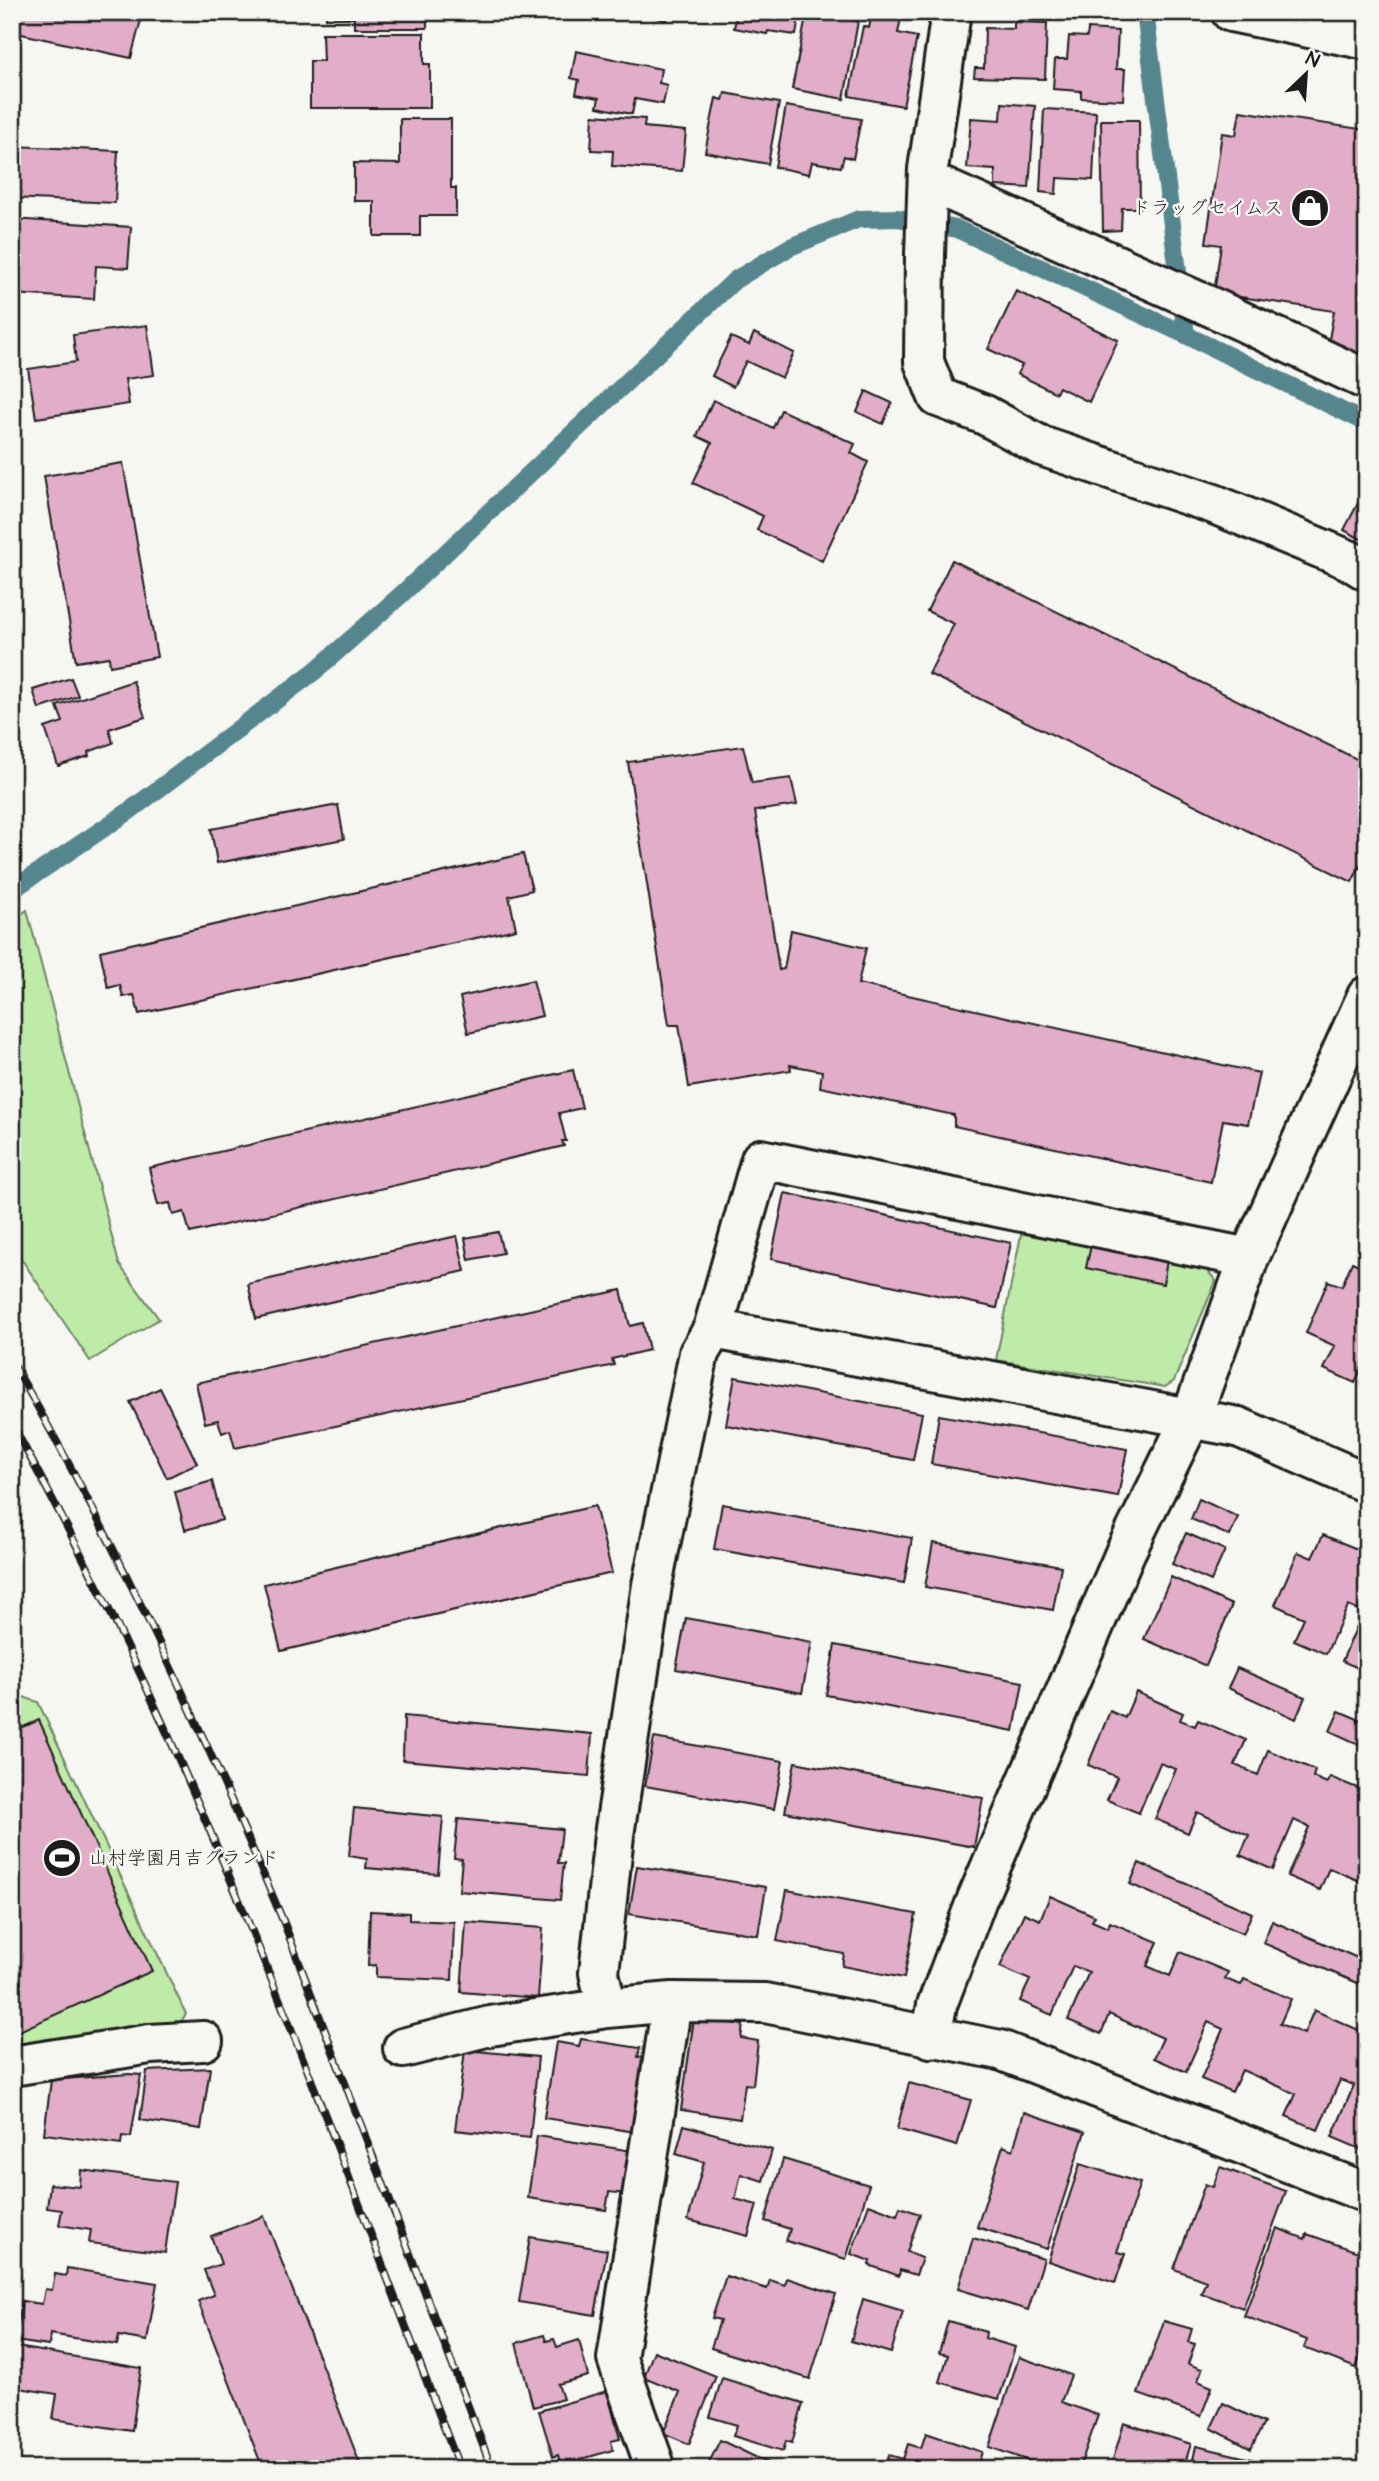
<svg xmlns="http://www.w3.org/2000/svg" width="1379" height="2481" font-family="'Architects Daughter','Klee One',sans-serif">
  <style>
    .green { fill: #bfeba8; stroke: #6e8462; stroke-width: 2 }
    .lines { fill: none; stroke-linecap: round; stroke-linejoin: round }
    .stream { stroke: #56868d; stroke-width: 18 }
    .building { fill: #e2adc8; stroke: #1c1c1c; stroke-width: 2 }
    .minor-casing { stroke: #1c1c1c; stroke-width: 44 }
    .minor { stroke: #f6f6f2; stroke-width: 38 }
    .rail-casing { stroke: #1c1c1c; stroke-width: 8 }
    .rail { stroke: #f6f6f2; stroke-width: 5; stroke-dasharray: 16; stroke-linecap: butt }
    .labels { text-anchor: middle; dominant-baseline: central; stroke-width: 5; stroke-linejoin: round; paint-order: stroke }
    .poi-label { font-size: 19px; fill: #1c1c1c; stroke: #f6f6f2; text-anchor: end }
  </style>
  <rect width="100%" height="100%" fill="#f6f6f2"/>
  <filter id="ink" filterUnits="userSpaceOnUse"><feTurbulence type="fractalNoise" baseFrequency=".0143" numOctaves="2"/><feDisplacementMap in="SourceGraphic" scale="14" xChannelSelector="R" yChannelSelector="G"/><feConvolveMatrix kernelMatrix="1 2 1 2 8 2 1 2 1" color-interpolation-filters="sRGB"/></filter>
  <g filter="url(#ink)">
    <path class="green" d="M27 910 119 1264 159 1319 90 1361 12 1245V921Z
      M1022 1230 1203 1265 1216 1281 1174 1381 1165 1387 996 1360Z
      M12 1693 38 1702 186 2014 176 2029 12 2050Z"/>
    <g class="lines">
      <path class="stream" d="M1146 20 1186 335
        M12 890 128 812 315 671 402 594 735 280 790 247 859 219 897 218 957 229 1186 335 1367 423"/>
    </g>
    <path class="building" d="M21 12H143L131 58 17 33Z
      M326 12H427V28H354V18H326Z
      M629 12H668L666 20Z
      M737 12H800L796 35 768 31 767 34 734 28Z
      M807 12 858 21 844 99 792 89Z
      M872 13 901 18 898 33 917 37 903 106 849 96 863 26 869 28Z
      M1014 22 1047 23 1045 79 974 77 975 68H984L985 28 1014 29Z
      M1088 29 1118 31 1116 69H1125L1123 100 1081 98V91L1053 89 1055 59H1067L1069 36 1087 37Z
      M322 33H424V64H430V108H310V61H323Z
      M576 51 661 69 659 83 667 85 663 104 635 99 632 114 597 107 599 98 576 94 579 80 571 78Z
      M725 93 779 103 768 164 705 152 716 98 723 100Z
      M1002 103 1035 106 1029 188 995 186V170L967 168 971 118 1001 120Z
      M786 106 861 119 853 159 844 156 841 167 812 162 809 174 775 167Z
      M1044 109 1096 112 1093 180 1057 178 1056 194 1040 192Z
      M1240 111 1367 130V357L1327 351 1334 311 1214 293 1221 245 1206 243 1222 133 1236 135Z
      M593 115 645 119 644 127 686 131 682 171 612 166 613 151 591 150Z
      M400 119H451V188H456V216H420V236H374V201H354V163L400 164Z
      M1101 120H1139L1140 208H1122L1121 230 1103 231Z
      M14 146 118 151 115 203 12 198Z
      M12 219 131 227 128 268 96 266 94 299 12 294Z
      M1016 291 1118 340 1089 402 1059 387 1056 393 1017 374 1022 365 988 349Z
      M147 325 154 375 125 379 129 404 36 418 28 369 76 362 73 335Z
      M754 333 794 353 782 378 746 361 733 387 712 376 731 337 749 345Z
      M866 391 892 403 883 424 857 412Z
      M713 400 773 428 781 410 855 444 851 453 868 462 822 561 757 530 763 516 693 483 712 443 697 436Z
      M123 463 157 657 110 666 109 657 76 662 44 476Z
      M1367 486V542L1344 530Z
      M952 560 1367 764V852L1352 882 929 674 954 624 927 611Z
      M71 678 78 696 39 709 33 690Z
      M133 681 145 717 109 729 113 743 88 752 89 756 58 766 45 728 63 722 57 706Z
      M743 746 752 783 791 778 797 805 755 811 779 970 784 969 791 930 866 948 858 984 1259 1073 1248 1124 1223 1120 1211 1182 954 1126V1115L820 1087 822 1071 790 1065 791 1070 689 1087 679 1025H669L628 762Z
      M338 805 344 839 217 863 211 829Z
      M523 854 532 890 509 896 516 929 139 1014 134 995 123 997 120 985 108 988 100 951Z
      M533 980 542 1016 468 1033 460 997Z
      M573 1070 582 1108 559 1113 566 1141H562L564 1146 190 1233 184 1212 173 1215 170 1203 158 1205 149 1168Z
      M785 1193 1011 1243 997 1308 771 1259Z
      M498 1232 503 1253 469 1260 465 1238Z
      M457 1236 465 1271 256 1319 248 1284Z
      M1091 1245 1167 1260 1163 1284 1086 1268Z
      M1352 1262 1367 1269V1356L1355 1383 1324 1369 1335 1346 1306 1333 1328 1281 1342 1286Z
      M621 1290 630 1326 643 1323 649 1350 612 1359 614 1365 235 1448 230 1430 222 1433 218 1420 205 1423 196 1383Z
      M735 1377 922 1413 913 1460 726 1425Z
      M160 1388 197 1463 167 1478 130 1402Z
      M939 1415 1127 1449 1118 1497 931 1464Z
      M212 1481 222 1520 185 1530 175 1492Z
      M1199 1499 1238 1517 1230 1536 1191 1519Z
      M722 1504 912 1538 904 1583 714 1549Z
      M595 1506 612 1573 281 1651 264 1584Z
      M1186 1533 1225 1550 1211 1581 1172 1564Z
      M1323 1535 1367 1553V1672L1342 1661 1363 1612 1348 1606 1326 1654 1294 1640 1304 1618 1275 1605 1298 1552 1312 1558Z
      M933 1543 1061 1566 1053 1610 925 1587Z
      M1171 1577 1232 1605 1206 1666 1144 1639Z
      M686 1618 812 1642 802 1693 676 1669Z
      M835 1645 1023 1682 1014 1731 826 1695Z
      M1237 1668 1305 1697 1296 1719 1228 1688Z
      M1136 1692 1183 1713 1180 1720 1195 1726 1198 1720 1246 1740 1235 1765 1258 1775 1268 1750 1315 1770 1313 1777 1327 1783 1330 1777 1367 1792V1884L1329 1868 1320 1890 1287 1876 1309 1827 1294 1820 1273 1870 1240 1855 1249 1835 1197 1812 1188 1833 1155 1819 1176 1769 1160 1763 1139 1813 1107 1800 1117 1777 1088 1765 1110 1711 1125 1718Z
      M1339 1711 1367 1723V1748L1330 1731Z
      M404 1716 592 1734 589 1776 403 1760Z
      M39 1720 152 1971 15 2033 12 2026V1732Z
      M654 1738 783 1761 774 1809 645 1786Z
      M795 1762 983 1798 974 1847 785 1812Z
      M354 1808 443 1817 438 1874 366 1868 367 1859 349 1856Z
      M458 1819 562 1829 558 1863H564L560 1900 459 1891 462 1859 454 1858Z
      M1139 1863 1252 1913 1243 1934 1130 1884Z
      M637 1866 766 1887 758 1935 629 1914Z
      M787 1890 916 1914 904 1978 842 1966 844 1954 777 1941Z
      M1050 1896 1095 1916 1092 1921 1108 1928 1110 1922 1158 1942 1147 1966 1170 1976 1180 1952 1228 1972 1225 1979 1241 1985 1244 1979 1291 1999 1280 2024 1304 2034 1314 2010 1361 2031 1359 2036 1367 2039V2147L1365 2151 1332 2137 1354 2085 1340 2080 1318 2130 1286 2116 1296 2094 1242 2070 1232 2092 1201 2079 1223 2029 1208 2022 1186 2072 1154 2058 1163 2038 1109 2014 1101 2034 1068 2020 1089 1972 1073 1966 1052 2015 1020 2001 1030 1980 1000 1967 1024 1913 1040 1920Z
      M370 1911 409 1913V1920L454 1922 452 1980 376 1977V1965L368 1966Z
      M1272 1921 1367 1962V1987L1263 1943Z
      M466 1922 543 1928 538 1998 461 1992Z
      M694 2018 743 2025 741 2038 758 2041 753 2085 745 2084 740 2119 681 2110Z
      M581 2039 640 2048 638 2057 647 2058 636 2132 544 2118 556 2042 579 2046Z
      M465 2050 538 2057 530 2138 455 2130Z
      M210 2068 201 2129 140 2120 147 2071Z
      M129 2074 141 2075 131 2137 122 2136 121 2144 44 2134 51 2080Z
      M909 2083 971 2100 957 2146 897 2129Z
      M1024 2112 1085 2132 1047 2249 977 2227 1003 2146 1013 2150Z
      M684 2125 772 2150 763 2181 741 2174 735 2199 757 2205 748 2236 688 2220 704 2162 676 2154Z
      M537 2136 639 2152 628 2194 609 2192 606 2210 528 2198Z
      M783 2159 869 2185 846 2259 786 2241 790 2229 765 2221Z
      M1080 2164 1140 2183 1117 2252 1125 2254 1115 2283 1048 2261Z
      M1220 2167 1286 2191 1243 2308 1201 2293 1206 2281 1174 2269 1205 2184 1213 2187Z
      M81 2170 175 2182 165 2253 89 2243 91 2230 59 2225 62 2210 47 2208 50 2184 80 2187Z
      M869 2204 897 2215 900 2207 920 2214 907 2252 922 2258 916 2275 900 2270 899 2276 869 2265 870 2261 851 2254Z
      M264 2216 362 2469H263L198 2301 214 2295 204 2270 221 2264 211 2236Z
      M1277 2228 1305 2239 1307 2234 1367 2255 1362 2268 1367 2269V2340L1356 2368 1304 2348 1307 2340 1244 2316Z
      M530 2237 607 2250 595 2315 519 2302Z
      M973 2238 1044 2259 1028 2310 958 2289Z
      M67 2268 157 2283 147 2341 119 2336 117 2345 50 2334 49 2346 15 2341 22 2301 42 2304 45 2289 52 2290 55 2274 66 2276Z
      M726 2276 767 2289 770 2280 785 2285 787 2278 836 2294 810 2379 711 2348 720 2320 712 2318Z
      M863 2299 903 2311 891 2353 851 2341Z
      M948 2321 986 2332 985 2338 1015 2347 999 2399 940 2382 948 2355 939 2353Z
      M1164 2321 1192 2329 1188 2342 1195 2344 1188 2364 1202 2369 1198 2381 1212 2387 1201 2416 1138 2394Z
      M544 2335 546 2341 554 2339 557 2347 579 2340 588 2376 558 2384 563 2399 533 2407 516 2343Z
      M17 2347 141 2368 132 2431 53 2419 57 2394 12 2387Z
      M654 2351 716 2376 689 2444 663 2433 680 2392 644 2377Z
      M1019 2357 1071 2375 1061 2402 1098 2415 1079 2469H1052L989 2447Z
      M722 2378 803 2403 792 2443 786 2441 783 2451 733 2436 737 2425 710 2417Z
      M607 2391 620 2439 611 2441 613 2450 561 2465 558 2455 553 2457 539 2411Z
      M1223 2403 1264 2423 1251 2449 1211 2428Z
      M1124 2423 1191 2444 1183 2469H1110Z
      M926 2433 982 2452 976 2469H884L889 2455 903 2459 908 2444 921 2448Z
      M720 2440 780 2469H706Z
      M1196 2446 1273 2464 1272 2469H1191Z"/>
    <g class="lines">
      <defs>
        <path id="minor" d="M951 12 928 169 925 254 924 362 938 397 985 415 1041 446 1214 504 1349 560 1367 571
          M1231 12 1367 40
          M928 181 1218 310 1367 380
          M713 1329 761 1159 1249 1258
          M607 2008 599 1973 614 1835 652 1585 699 1353 713 1329 1238 1427 1367 1483
          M931 2038 937 2005 977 1899 1125 1553 1191 1418 1249 1258 1367 996
          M403 2048 490 2026 607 2008 672 2002 765 2003 1000 2050 1367 2193
          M12 2066 150 2044 203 2041
          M656 2469 617 2359 672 2002"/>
      </defs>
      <use href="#minor" class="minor-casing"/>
      <use href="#minor" class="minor"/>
      <defs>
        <path id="rail" d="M12 1362C117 1543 203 1731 284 1923L492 2469
          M12 1424C62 1516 111 1609 154 1704 268 1954 362 2213 460 2469"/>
      </defs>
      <use href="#rail" class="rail-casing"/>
      <use href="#rail" class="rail"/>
    </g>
  </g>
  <defs>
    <symbol id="shop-disc" viewBox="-11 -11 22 22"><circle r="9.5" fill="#1c1c1c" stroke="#f6f6f2"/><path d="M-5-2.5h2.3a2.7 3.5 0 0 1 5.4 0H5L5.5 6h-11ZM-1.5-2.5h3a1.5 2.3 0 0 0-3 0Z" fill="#fff"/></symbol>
    <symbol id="stadium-disc" viewBox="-11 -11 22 22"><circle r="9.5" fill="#1c1c1c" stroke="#f6f6f2"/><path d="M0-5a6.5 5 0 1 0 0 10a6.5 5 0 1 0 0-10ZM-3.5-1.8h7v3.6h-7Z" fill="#fff"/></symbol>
  </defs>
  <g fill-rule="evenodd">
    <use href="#shop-disc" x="1288" y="186" width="44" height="44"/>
    <use href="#stadium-disc" x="40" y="1836" width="44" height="44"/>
  </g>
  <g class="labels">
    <g class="poi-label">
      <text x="1283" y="208">ドラッグセイムス</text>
      <text x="89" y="1858" text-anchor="start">山村学園月吉グランド</text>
    </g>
  </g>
  <rect width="1379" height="2481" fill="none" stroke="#f6f6f2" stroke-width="42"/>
  <rect x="21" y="21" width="1337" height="2439" fill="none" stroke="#1c1c1c" stroke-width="2.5" filter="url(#ink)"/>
  <g transform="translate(1306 74) rotate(25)" stroke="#f6f6f2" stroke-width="5" paint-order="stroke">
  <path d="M0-5L12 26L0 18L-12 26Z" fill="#1c1c1c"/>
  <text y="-10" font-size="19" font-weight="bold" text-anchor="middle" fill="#1c1c1c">N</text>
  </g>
</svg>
